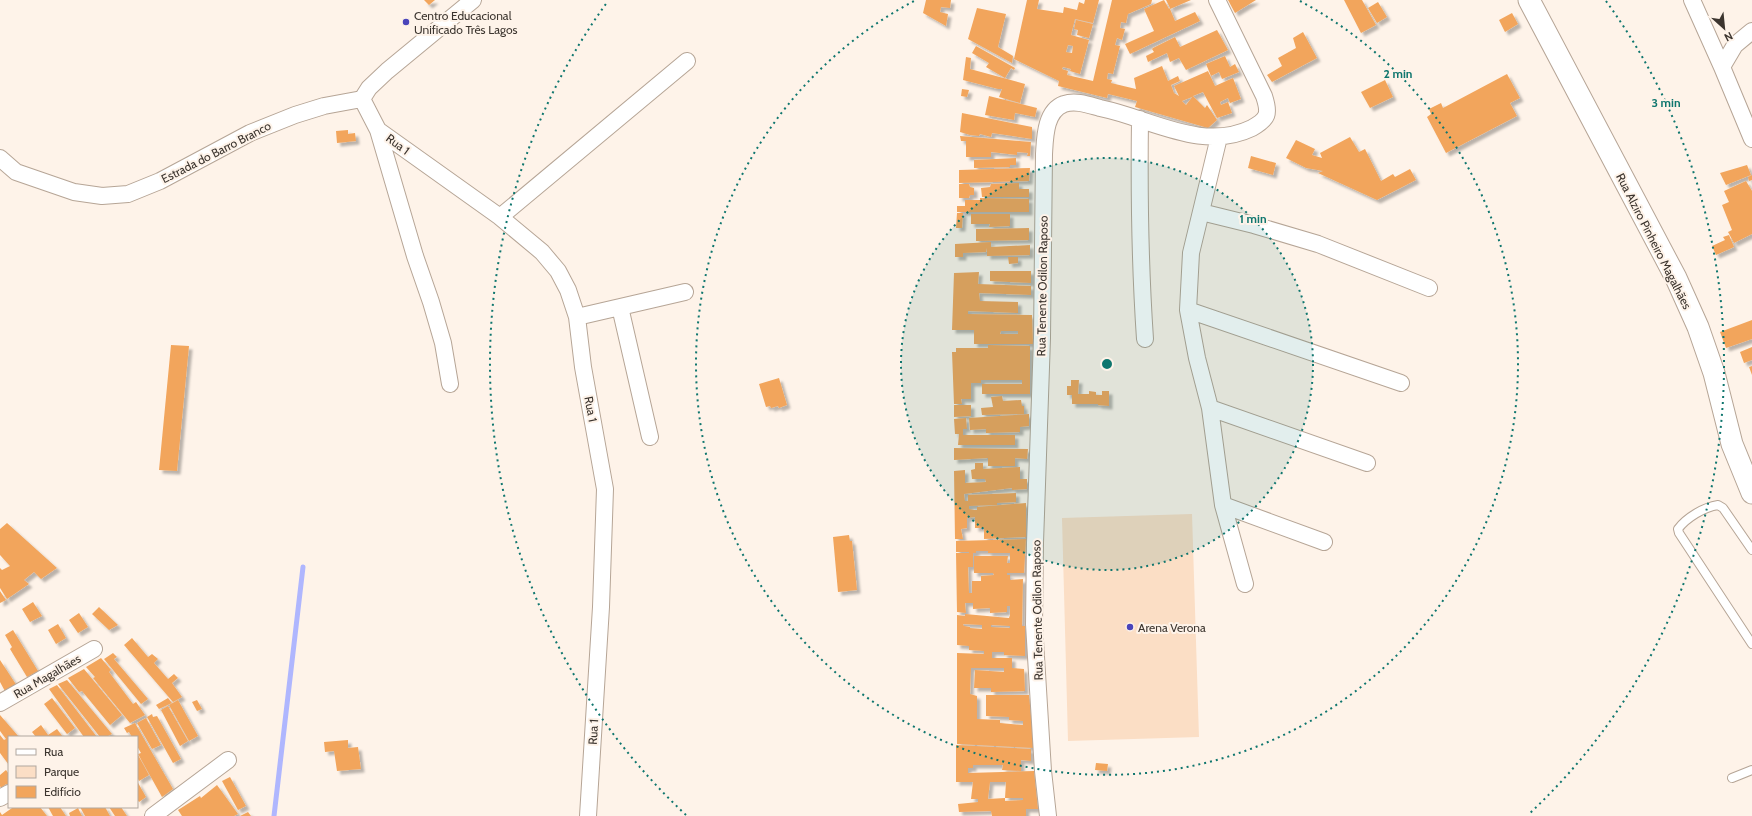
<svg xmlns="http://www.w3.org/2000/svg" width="1752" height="816" font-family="Cabin,sans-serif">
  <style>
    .green { fill: #fbdec5 }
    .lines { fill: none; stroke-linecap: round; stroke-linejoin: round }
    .stream { stroke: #afb6fe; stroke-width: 5 }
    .building { fill: #f2a55c; fill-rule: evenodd; filter: url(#shadow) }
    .service-casing { stroke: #b6a596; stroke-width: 10 }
    .minor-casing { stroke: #b6a596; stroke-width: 18 }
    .tertiary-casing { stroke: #b6a596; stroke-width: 23 }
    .service { stroke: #fff; stroke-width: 8 }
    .minor { stroke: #fff; stroke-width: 16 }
    .tertiary { stroke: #fff; stroke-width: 21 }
    .ring { fill: none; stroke: #0f766e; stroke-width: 2; stroke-dasharray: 2 4 }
    .poi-dot { fill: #4a44ba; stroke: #fef3e9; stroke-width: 1.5 }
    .labels { text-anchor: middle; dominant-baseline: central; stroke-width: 4; stroke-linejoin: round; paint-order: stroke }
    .poi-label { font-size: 12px; fill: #3c352f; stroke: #fef3e9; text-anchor: start }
    .street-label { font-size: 12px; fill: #3c352f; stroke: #fef3e9 }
    .centre { fill: #0f766e; stroke: #fef3e9; stroke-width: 2 }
    .ring-label { font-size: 12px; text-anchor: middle; font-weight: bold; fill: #0f766e; stroke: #fef3e9; stroke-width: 4; stroke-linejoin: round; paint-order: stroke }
  </style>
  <defs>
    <filter id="shadow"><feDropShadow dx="3.5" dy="3.5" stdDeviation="1" flood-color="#0004"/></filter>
  </defs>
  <rect width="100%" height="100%" fill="#fef3e9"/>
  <path class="green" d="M1192 514 1199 737 1068 741 1062 518Z"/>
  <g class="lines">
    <path class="stream" d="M274 816 303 567"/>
  </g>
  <path class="building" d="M424 0H435L429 5Z
    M926 0H951L950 8 941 7 940 12 948 14 946 26 923 13Z
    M1027 0H1039L1037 9 1063 13 1064 7 1077 10 1079 2 1084 4 1085 0H1099L1093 23 1075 19 1071 35 1089 40 1080 74 1070 71 1071 69 1063 67 1062 69 1068 71 1067 75 1093 81 1112 0H1152L1151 4 1128 14 1126 23 1121 22 1120 28 1125 29 1122 40 1117 38 1115 45 1120 46 1113 74 1108 73 1107 79 1112 80 1111 83 1136 89 1134 78 1162 66 1168 81 1178 76 1180 81 1171 85 1174 93 1179 96 1174 86 1208 71 1215 86 1233 78 1241 99 1230 103 1228 98 1220 102 1221 105 1228 102 1232 113 1217 118 1203 92 1193 96 1205 108 1207 105 1217 120 1208 128 1135 107 1137 101 1108 94 1107 98 1058 86 1059 81 1014 59ZM1068 45 1073 46 1072 53 1066 52ZM1193 96 1186 105 1182 101 1192 97Z
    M1164 0 1169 9 1170 8 1166 0H1191L1170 9 1175 21 1195 12 1200 21 1130 54 1125 44 1154 31 1144 9Z
    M1228 0H1256L1235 13Z
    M1344 0H1362L1376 25 1361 33Z
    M1378 2 1387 17 1377 23 1368 8Z
    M977 8 1006 14 998 47 1013 56 1012 63 968 39Z
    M1512 13 1518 24 1505 32 1499 20Z
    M1076 20 1093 24 1089 38 1077 35 1078 30 1074 29Z
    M1217 30 1228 50 1186 70 1179 58 1170 62 1167 53 1148 62 1146 56 1154 52 1152 49 1153 48 1175 37 1180 47Z
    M1303 32 1317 58 1272 82 1267 75 1282 66 1278 58 1296 48 1293 38Z
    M976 46 1015 68 1014 70 1011 68 1005 78 986 67 989 63 972 53Z
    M1225 56 1230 67 1235 64 1239 72 1222 79 1219 72 1211 76 1206 64Z
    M966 57 971 58 970 69 1025 84 1020 103 999 97 1002 89H998L963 80Z
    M1507 74 1520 98 1510 103 1517 116 1446 153 1427 117 1431 114 1429 109 1441 103 1443 108Z
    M1385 80 1393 97 1370 108 1361 92Z
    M962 89 969 90 967 97 961 96Z
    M989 96 1037 108 1035 117 1015 113 1014 120 985 115Z
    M962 113 1032 127V139L992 133 991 137 980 134 979 136 970 135 960 132Z
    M348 130V134L355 133 356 141 337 143 336 131Z
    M960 136 1031 142 1030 156H1027L1028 153 1017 152V155L991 152V157H966V141H961Z
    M1350 137 1359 152 1365 149 1381 181 1393 174 1395 177 1410 169 1416 180 1377 200 1318 173 1323 171 1306 168 1286 158 1296 140 1315 149 1312 155 1322 158 1320 153Z
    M1251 156 1276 163 1273 175 1248 168Z
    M1016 158V165H1010V167L974 168V160Z
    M1747 165 1751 175 1726 185 1720 173Z
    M1030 168 1029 181 959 183V170Z
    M1752 175V180L1749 181 1748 177Z
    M1746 181 1752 191V234L1734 243 1728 232 1732 230 1722 205 1729 202 1724 191Z
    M1019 183V189H1029V197H982L981 188 990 187 991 184Z
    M959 184H969L970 187 974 188V195H970L969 198H959Z
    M980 198 1029 199V212H957V206H965V200H980Z
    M957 213H963L962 228H956Z
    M971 214H1010V226L989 227 990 224H971Z
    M1029 228V240L976 241V229Z
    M1729 235 1734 247 1716 255 1712 246 1725 240 1723 237Z
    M991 242V247L1030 245V255L987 256V248L986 252 963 253V257H955V244Z
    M1008 257H1018V263L1009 264Z
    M990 271H1031V283L990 281Z
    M979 272 978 284 1031 286V295L979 293 980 301 1018 302V313L968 311V314L1032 315 1033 344H974V330H952L954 273ZM1001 331H1018V334H1000Z
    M1752 320V339L1726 348 1720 332Z
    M171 345 189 346 177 471 159 470Z
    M988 345 1030 346V394H982V384H1022V380H981V383H971V399H961L962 404H954L952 352H956V348H988Z
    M1752 347V360L1744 363 1740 352Z
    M1752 366V375L1749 367Z
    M779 378 787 405 779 408 778 406 771 408 770 406 766 407 759 384Z
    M1071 380H1079L1078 394H1089V391L1096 392V395H1102V391H1109V406L1098 405V404H1072V395H1067V386H1071Z
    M1002 396 1003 401 1021 400 1022 406H1024V414L982 415 981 408 993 407 991 397Z
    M954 405H971V416L954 417Z
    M1029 414V426L1020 427V432L986 433V429L970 430 969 418Z
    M966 418 967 429H963V435H1015V445H958L959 434H955L954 419Z
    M954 448 1028 449 1027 459 1015 458V466H988V458L954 460Z
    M975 463H983V469L1020 467V479H1027V489L1012 490V488L964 494 965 501H968V495L1016 493V502L997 503V505L969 506V509L975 510H977V507L1026 503V537L984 539V528H975V517L967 518V528L961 529 963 539H955L954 471 965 470V483L986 482 985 479H972L971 470 975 469Z
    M7 523 57 568 41 579 34 572 24 580 29 584 7 599 0 588V568L2 570 10 566 0 555V529Z
    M849 535 850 541H852L857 590 838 592 833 537Z
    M1026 539 1024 573H1007V575H1010V580L1023 579 1022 626H1025V656L1004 655V652H992V658H1012V668L1024 669 1025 691 991 692V688H974L975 670 1004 672V668H971L970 694 977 696V719L1000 720V723L1023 725V721L1009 720V717L986 716V695H1029L1034 748 957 744V653L984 654V651L969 650V646L957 645V615L965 616V614L1009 618 1010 615V606H1007V612L990 613V608L973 609V603H965L966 613 957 612 956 553H969V552H956V541ZM976 551H988V553H1010V563H1007L1008 556H974V573H993L994 575 981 576V581H972V593H969L968 567H973V553H976ZM963 624 982 625V629L970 628V627L964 626ZM991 625 1010 626V628L991 627Z
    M0 591 6 600 0 603Z
    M33 602 42 616 30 622 22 609Z
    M99 607 118 625 109 630 92 614Z
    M79 613 88 627 78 633 69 620Z
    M58 624 66 638 56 644 48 630Z
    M13 630 38 671 27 677 10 649 12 647 5 635Z
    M132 638 148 657 152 654 158 659 154 663 168 679 174 674 178 678 172 683 182 697 173 702 124 645Z
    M113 653 117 657 114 659 148 699 141 704 104 659Z
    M101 658 111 670 109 672 133 704 136 702 145 715 130 723 93 678 95 677 86 667Z
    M0 660 17 686 6 693 0 682Z
    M84 669 122 715 110 725 82 691 79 692 68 678Z
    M67 680 112 734 106 737H100L58 684Z
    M57 685 97 737H84L49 689Z
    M52 698 75 728 67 734 44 704Z
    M168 698 172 703 159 709 156 705Z
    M178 700 198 736 189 741 169 705Z
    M197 700 202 709 197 711 192 702Z
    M168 706 188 741 180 746 161 710Z
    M152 714 153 717 157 716 181 759 173 763 147 717Z
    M0 715 19 737H9V765L0 753V735L4 740 6 739 0 731Z
    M146 718 161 745 152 749 137 723Z
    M135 723 173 789 162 797 138 754 141 753 137 746V737H132L129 732 127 733 124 728Z
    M41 725 48 735 57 729 63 737H36L32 732Z
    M348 740V748L358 747 361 769 337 771 334 751 325 752 324 742Z
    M956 745 1031 749V761L1021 760V771L1002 770 1003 765H973V768H968V773L1034 771 1038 809H1026V816H992L991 811 959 812 958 804 978 802V799H971L973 782H956ZM990 782H1006L1005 798H1023V800L1005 801V803V798L988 799Z
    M137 753 149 775 139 781 137 777Z
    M1096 763 1108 764 1107 771 1095 770Z
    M6 770 9 774V785L6 784 1 788 0 786V775Z
    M230 777 246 806 238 810 222 781Z
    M137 781 146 797 139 802 137 799Z
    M217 785 238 814 234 816H182L178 810 200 796 201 798Z
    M12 807H40L47 816H0V812L2 815 12 808Z
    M48 807H60L66 816H53Z
    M80 807H105L110 816H85Z
    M109 807H121L127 816H115Z
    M78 808 82 816H70L69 813Z
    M248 812 251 816H240Z"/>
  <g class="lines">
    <defs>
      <path id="service" d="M1752 550 1723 508 1718 505C1704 507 1686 518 1678 529L1679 533 1752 644
        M1732 778 1752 770"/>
      <path id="minor" d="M1692 0 1722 67 1752 139
        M1722 67 1735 45 1752 31
        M362 99 378 130 500 217 542 252 558 271 568 290 577 317 583 367 605 489 601 607 588 816
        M1140 119C1139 193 1140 266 1145 339
        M378 130 415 256 431 302 443 343 450 384
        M1219 137 1191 253 1188 310 1197 358 1210 408 1223 505 1245 584
        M0 158 16 172 74 192 102 196 128 194 160 181 250 133 295 115 324 106 362 99 369 88 387 71 473 0
        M1201 212 1254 225 1318 244 1429 288
        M500 217 687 61
        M620 307 650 437
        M1188 310 1401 383
        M577 317 685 292
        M1210 408 1367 463
        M1223 505 1324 542
        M0 703 94 649
        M0 798 9 793
        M153 816 228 760
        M1048 816 1043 771 1034 624 1035 543 1042 338 1044 154C1045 138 1045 111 1064 104 1076 100 1089 105 1100 108 1114 111 1127 115 1141 120 1177 132 1215 146 1252 128 1268 119 1270 114 1264 96L1217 0"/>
      <path id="tertiary" d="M1529 0 1676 278 1698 327 1714 373 1732 444 1752 493"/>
    </defs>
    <use href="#service" class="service-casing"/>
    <use href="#minor" class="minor-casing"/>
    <use href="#tertiary" class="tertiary-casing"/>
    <use href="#service" class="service"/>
    <use href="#minor" class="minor"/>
    <use href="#tertiary" class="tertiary"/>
  </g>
  <circle cx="1107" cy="364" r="206" fill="#0f766e" fill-opacity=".12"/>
  <g class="ring">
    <circle cx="1107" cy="364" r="206"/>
    <path d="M1300 1A411 411 0 1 1 914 1"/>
    <path d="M686 815A617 617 0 0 1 608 1M1606 1A617 617 0 0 1 1528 815"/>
  </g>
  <g class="poi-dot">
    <circle cx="406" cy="22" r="4"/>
    <circle cx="1130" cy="627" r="4"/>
  </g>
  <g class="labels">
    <g class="poi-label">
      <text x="414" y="15">Centro Educacional<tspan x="414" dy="14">Unificado Três Lagos</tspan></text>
      <text x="1138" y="627">Arena Verona</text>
    </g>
    <g class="street-label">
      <text transform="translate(398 144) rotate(36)">Rua 1</text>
      <text transform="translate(216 152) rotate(-27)">Estrada do Barro Branco</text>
      <text transform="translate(1654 241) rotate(63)">Rua Alziro Pinheiro Magalhães</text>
      <text transform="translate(1042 286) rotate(-89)">Rua Tenente Odilon Raposo</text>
      <text transform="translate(591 409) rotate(79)">Rua 1</text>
      <text transform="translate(1037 610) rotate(-91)">Rua Tenente Odilon Raposo</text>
      <text transform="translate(47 676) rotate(-30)">Rua Magalhães</text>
      <text transform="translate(593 732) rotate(-87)">Rua 1</text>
    </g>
  </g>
  <circle cx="1107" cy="364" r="6" class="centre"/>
  <g class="ring-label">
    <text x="1398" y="78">2 min</text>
    <text x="1666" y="107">3 min</text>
    <text x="1253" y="223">1 min</text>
  </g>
  <rect x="8" y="736" width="130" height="72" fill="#fef3e9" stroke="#b0a79f"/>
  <rect x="16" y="749" width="20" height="6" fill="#ffffff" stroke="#b0a79f"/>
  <text x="44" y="756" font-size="12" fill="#3c352f">Rua</text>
  <rect x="16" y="766" width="20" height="12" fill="#fbdec5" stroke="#b0a79f"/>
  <text x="44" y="776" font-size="12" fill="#3c352f">Parque</text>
  <rect x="16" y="786" width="20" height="12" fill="#f2a55c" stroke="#b0a79f"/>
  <text x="44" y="796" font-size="12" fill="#3c352f">Edifício</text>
  <g transform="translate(1724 28) rotate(153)" stroke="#fef3e9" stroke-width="3" paint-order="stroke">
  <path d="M0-3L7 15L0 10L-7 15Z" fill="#3c352f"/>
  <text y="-6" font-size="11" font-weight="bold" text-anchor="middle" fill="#3c352f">N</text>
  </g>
</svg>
